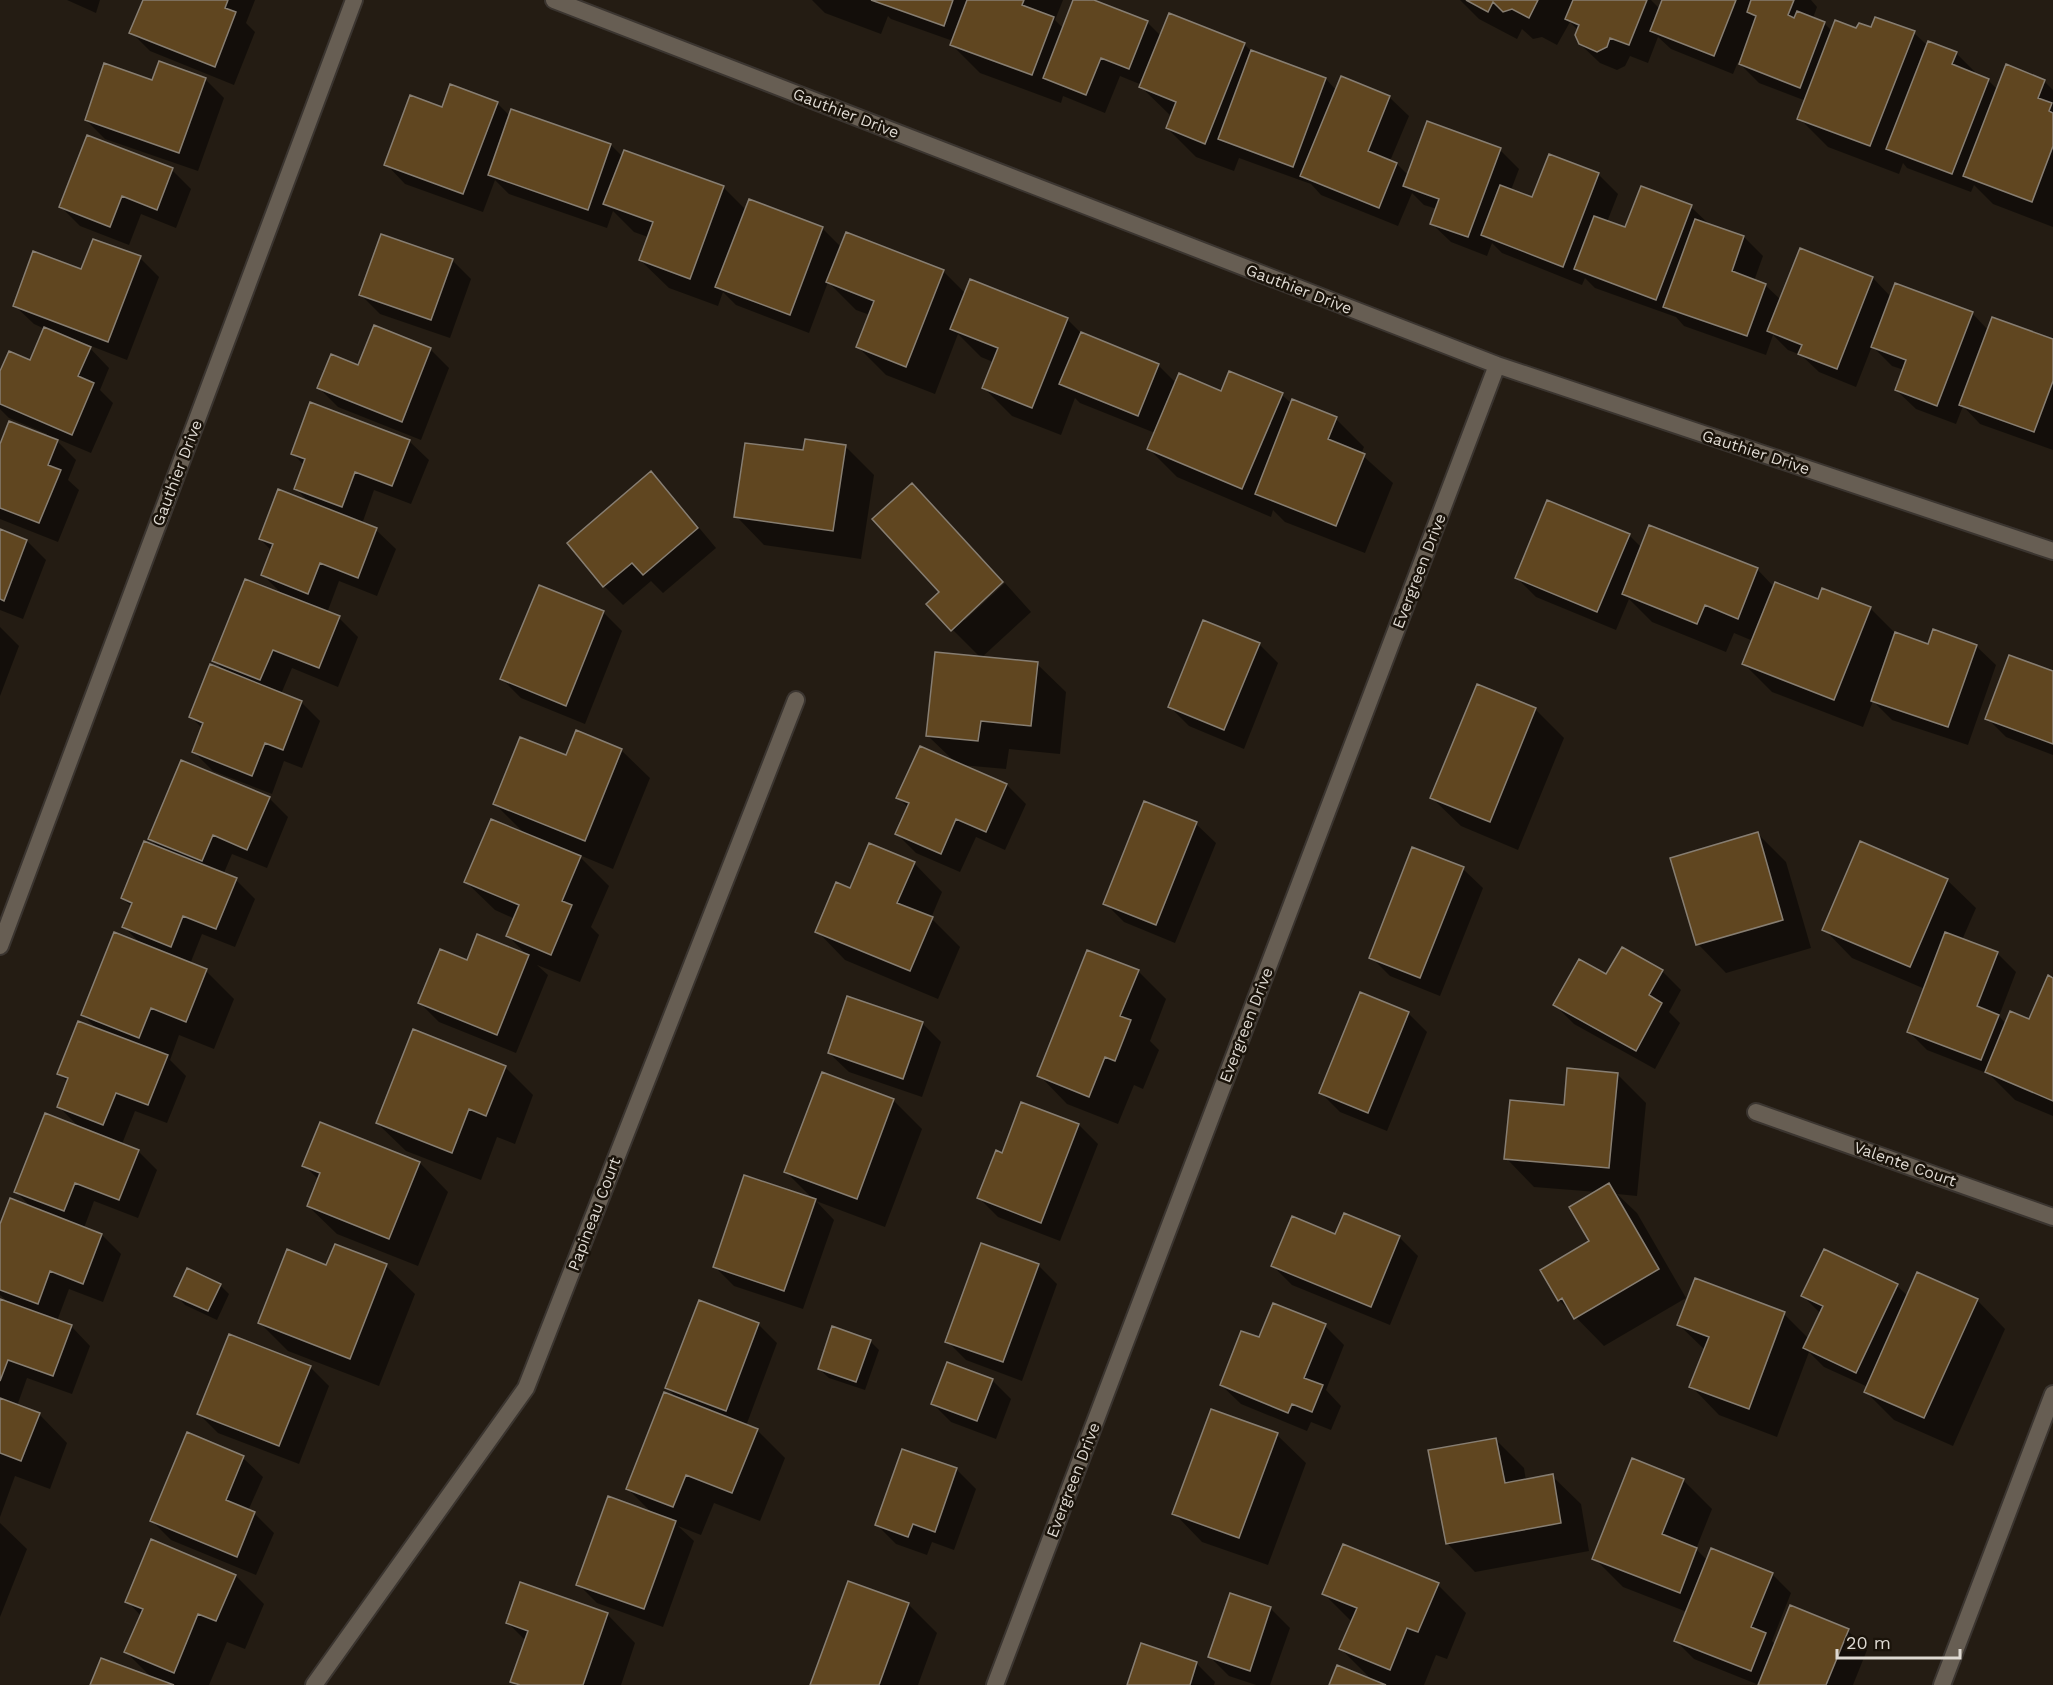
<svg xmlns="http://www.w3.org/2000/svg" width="2053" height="1685" font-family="'Work Sans',sans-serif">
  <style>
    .shadow { fill: #0007 }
    .building { fill: #604620; stroke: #877e72; stroke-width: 1.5 }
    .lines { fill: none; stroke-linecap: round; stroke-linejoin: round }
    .minor-casing { stroke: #3b3530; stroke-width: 20 }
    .minor { stroke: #675e53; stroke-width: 16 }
    .labels { text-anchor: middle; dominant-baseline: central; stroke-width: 5; stroke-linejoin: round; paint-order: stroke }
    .street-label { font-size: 16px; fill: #ded9d2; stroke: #1a130a }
  </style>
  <rect width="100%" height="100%" fill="#241c13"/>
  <path class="shadow" d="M67 0H100L96 13Z
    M144 0H255L246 23 255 32 234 85 150 51 131 32Z
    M812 0H1063L1055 20 1064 29 1075 0H1090L1147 22 1161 36 1244 44 1252 52 1326 79 1336 90 1389 97 1409 116 1390 161 1397 164 1409 176 1500 150 1519 169 1511 190 1533 199 1550 156 1599 175 1618 194 1607 222 1626 229 1641 188 1691 207 1711 226 1744 237 1763 256 1754 281 1765 285 1781 300 1801 250 1873 278 1891 297 1972 313 1988 330 2053 341V450L1980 424 1963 406 1956 424 1916 409 1896 390 1904 370 1892 366 1872 346 1856 387 1819 372 1801 355 1788 350 1773 335 1766 355 1684 326 1676 317 1595 288 1585 278 1582 285 1502 253 1492 243 1487 256 1451 242 1431 223 1437 209 1424 205 1412 193 1398 226 1321 195 1311 184 1239 158 1234 171 1196 157 1167 128 1172 117 1141 87 1142 85 1120 76 1105 113 1063 96 1061 103 980 73 952 45 953 41 891 19 888 16 881 34 825 13Z
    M1460 0H1651L1660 9 1664 0H1811L1817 7 1813 18 1824 23 1832 31 1872 29 1914 33 1928 46 1956 53 1975 72 1974 75 1988 80 1998 90 2044 81 2053 90V227L1993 204 1974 185 1971 192 1907 168 1903 163 1899 174 1828 147 1799 118 1806 101 1759 83 1738 62 1733 74 1671 49 1658 37 1648 63 1630 56 1625 66 1617 70 1600 63 1580 44 1579 31 1570 22 1557 45 1542 37 1533 39 1522 29 1517 39 1479 19Z
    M205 79 224 98 198 171 105 139 86 120 153 82Z
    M497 103 510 116 512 111 611 145 623 157 723 187 746 210 750 201 823 229 841 247 943 271 966 294 1067 319 1083 335 1158 365 1177 384 1222 393 1282 395 1292 404 1336 419 1364 447 1361 454 1393 483 1365 553 1285 522 1273 510 1271 517 1177 477 1149 449 1155 433 1080 403 1075 398 1061 435 1012 416 983 387 993 362 981 357 958 334 935 394 886 375 858 347 870 315 856 310 828 282 809 333 736 305 723 292 718 306 669 288 640 260 648 237 634 232 613 211 607 228 509 194 495 180 483 212 405 184 386 164 442 109Z
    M172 170 191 189 176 228 141 214 129 245 80 226 61 207Z
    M140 258 159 277 127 360 86 344 109 368 100 390 113 403 91 453 53 437 76 460 68 480 79 490 58 542 0 519V448L46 437 47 434 9 418 0 409V375L30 362 45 329 34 324 14 305 82 271Z
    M452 260 471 279 450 338 380 314 361 295Z
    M430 349 449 368 421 440 338 407 318 387 358 367Z
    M409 441 429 460 411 504 374 490 362 524 376 530 396 549 377 596 339 581 327 613 339 618 358 637 338 687 292 668 281 694 301 702 320 721 302 768 284 761 272 794 213 771 194 752 203 729 191 717 225 672 214 660 283 595 263 575 272 551 260 539 310 503 295 488 304 465 292 453Z
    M845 446 874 475 861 559 764 545 736 516 804 452Z
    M651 474 670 493 716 548 663 593 651 581 623 605 604 586Z
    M940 513 1003 581 963 618 965 620 1005 583 1031 612 981 658 952 629 941 592Z
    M0 531 27 541 46 560 23 619 0 610Z
    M1629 535 1642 548 1757 569 1774 587 1819 601 1823 590 1871 609 1896 634 1929 646H1976L1996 665 1968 745 1892 720 1873 701 1863 727 1772 692 1744 664 1753 641 1734 633 1726 652 1652 622 1629 599 1616 630 1536 597 1517 578Z
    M603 612 622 631 585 724 521 698 502 679Z
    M0 627 19 646 0 696Z
    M1259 644 1278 663 1244 749 1189 726 1170 707Z
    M1037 664 1066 692 1060 754 1009 749 1006 769 961 765 1007 785 1026 804 1005 850 976 837 960 872 916 853 897 834 909 808 898 798 955 762 928 736Z
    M2053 673V755L2006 737 1987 718Z
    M1535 709 1564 738 1518 850 1461 826 1432 798Z
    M621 750 650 778 613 869 577 854 609 886 591 927 599 935 580 982 537 965 548 975 516 1053 439 1022 420 1003 467 962 528 956 508 936 515 919 495 910 466 882 525 834 495 804 566 757Z
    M269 798 288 817 267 868 232 854 223 875 236 880 255 899 235 947 202 934 190 964 206 971 234 999 214 1049 179 1035 170 1060 186 1076 167 1123 135 1111 122 1144 138 1151 157 1170 138 1218 94 1201 84 1228 102 1235 121 1254 103 1302 69 1289 57 1321 71 1326 90 1346 72 1394 27 1378 17 1406 39 1414 67 1443 50 1489 15 1476 0 1517V1300L9 1303 0 1295V1228L33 1209 16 1192 80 1128 59 1107 68 1082 59 1074 98 1030 83 1015 143 946 124 927 132 907 122 898 160 849 150 839Z
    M1145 803 1196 824 1216 843 1175 943 1124 922 1105 903Z
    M1758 834 1786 862 1811 948 1726 973 1698 944Z
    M1413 849 1463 869 1483 888 1440 996 1390 976 1371 957Z
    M914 863 942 892 931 918 960 947 938 999 845 960 817 931 851 890Z
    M1947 880 1976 908 1962 940 1997 953 2016 972 1999 1016 2006 1024 2030 1021 2053 979V1116L2015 1100 1989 1074 1927 1050 1908 1031 1925 989 1852 958 1824 929Z
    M1138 971 1166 999 1150 1041 1159 1050 1143 1089 1134 1085 1118 1124 1067 1104 1039 1075Z
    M1662 971 1681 990 1669 1012 1680 1023 1655 1069 1574 1024 1555 1005 1607 976Z
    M1408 1013 1427 1032 1387 1131 1340 1112 1321 1093Z
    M922 1023 941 1042 922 1097 849 1072 829 1053Z
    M505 1067 533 1095 515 1144 497 1137 481 1180 406 1151 377 1123Z
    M1617 1074 1646 1103 1637 1196 1617 1194 1637 1213 1686 1298 1604 1346 1559 1300 1591 1241 1597 1192 1534 1187 1506 1158 1565 1107Z
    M893 1100 922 1129 885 1227 816 1201 834 1220 803 1309 734 1286 715 1267 814 1200 786 1172Z
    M1022 1104 1079 1125 1098 1144 1060 1241 998 1217 979 1198 1003 1155Z
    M320 1124 420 1163 448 1192 418 1266 337 1234 308 1206 319 1180 304 1165Z
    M1336 1236 1399 1237 1418 1256 1390 1325 1292 1285 1273 1266Z
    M1038 1265 1057 1284 1022 1381 966 1360 947 1341Z
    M386 1266 415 1294 379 1386 288 1351 260 1323 327 1267Z
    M220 1285 229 1294 217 1320 185 1305 176 1295Z
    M1897 1286 1908 1296 1977 1300 2005 1329 1953 1446 1894 1420 1866 1392 1868 1387 1824 1367 1809 1352 1777 1437 1719 1415 1691 1386 1705 1350 1679 1325 1784 1314 1809 1339 1821 1314 1803 1296Z
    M758 1324 777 1343 746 1426 757 1430 785 1458 760 1521 714 1503 701 1535 678 1526 694 1541 663 1627 597 1603 578 1584 654 1515 628 1489 678 1399 667 1388Z
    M1325 1326 1344 1345 1326 1390 1341 1406 1331 1430 1311 1422 1307 1431 1241 1404 1221 1385 1260 1339Z
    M870 1341 879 1350 865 1390 829 1378 819 1369Z
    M310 1367 329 1386 299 1464 218 1433 199 1414Z
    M992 1380 1011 1399 996 1439 951 1422 932 1403Z
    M187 1434 243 1458 263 1477 248 1511 255 1514 274 1533 256 1575 171 1540 152 1521Z
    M1277 1435 1306 1463 1268 1565 1202 1542 1174 1513Z
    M1495 1439 1524 1468 1526 1481 1552 1476 1581 1504 1589 1551 1475 1572 1447 1543Z
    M903 1451 957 1470 976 1489 954 1550 932 1542 927 1555 896 1544 877 1525Z
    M1683 1480 1712 1509 1696 1549 1707 1560 1772 1574 1791 1593 1772 1641 1776 1645 1848 1631 1867 1650 1853 1685H1759L1694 1659 1675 1640 1687 1612 1623 1587 1594 1558Z
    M0 1523 27 1549 0 1617Z
    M152 1541 236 1576 264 1604 245 1649 227 1642 209 1685H92L153 1679 126 1652 141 1616 127 1601Z
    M1438 1585 1466 1613 1447 1659 1436 1655 1424 1685H1330L1373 1681 1341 1649 1352 1622 1324 1594Z
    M1231 1595 1271 1609 1290 1628 1270 1685H1256L1229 1676 1210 1657Z
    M908 1604 937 1633 918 1685H812Z
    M607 1614 635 1643 621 1685H516L512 1681 526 1641 507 1622Z
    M1196 1663 1215 1682 1214 1685H1129Z"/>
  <path class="building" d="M143 0H228L225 8 236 12 215 67 129 33Z
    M871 0H953L944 26Z
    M967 0H1024L1022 5 1054 17 1032 75 950 45Z
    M1073 0H1094L1148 21 1129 69 1101 58 1086 95 1043 78Z
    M1466 0H1538L1529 18 1512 9 1503 12 1493 2 1488 12Z
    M1573 0H1647L1629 45 1610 38 1607 47 1597 52 1579 44 1575 35 1579 25 1565 19Z
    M1662 0H1736L1714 56 1650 31Z
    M1751 0H1794L1788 15 1794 18 1797 11 1825 22 1800 88 1739 64 1756 16 1747 12Z
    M1169 13 1245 43 1205 144 1166 128 1176 102 1139 87Z
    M1875 17 1915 31 1870 146 1797 119 1835 20 1856 28 1859 23 1871 27Z
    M1928 41 1957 52 1952 64 1989 79 1952 174 1886 149Z
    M1251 50 1326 78 1293 167 1218 139Z
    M159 61 206 78 179 153 85 120 104 63 152 80Z
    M2006 64 2045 80 2038 98 2052 103 2049 111 2053 113V146L2032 202 1963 176Z
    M1341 76 1390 96 1368 151 1397 163 1379 208 1300 176Z
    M450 84 498 102 463 194 384 165 410 95 442 107Z
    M511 109 611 144 588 210 488 175Z
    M1427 121 1501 148 1468 237 1430 224 1439 199 1403 186Z
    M87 135 173 168 157 210 122 196 110 227 59 207Z
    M624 150 724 186 690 279 639 260 653 222 603 204Z
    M1549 154 1599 173 1563 267 1481 235 1500 185 1532 197Z
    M1641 186 1692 205 1656 300 1574 269 1594 216 1625 227Z
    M749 199 823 227 790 315 715 287Z
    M1695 219 1744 236 1732 271 1766 284 1747 336 1663 307Z
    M846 232 944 270 906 367 856 347 874 301 826 282Z
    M381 234 453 259 431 320 359 295Z
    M93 239 141 256 108 342 13 306 33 251 81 269Z
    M1800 248 1873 277 1837 369 1798 354 1802 345 1767 331Z
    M970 279 1068 318 1032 408 982 388 998 348 950 329Z
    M1895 283 1973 312 1937 406 1895 390 1906 360 1871 347Z
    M1992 317 2053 339V381L2034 432 1959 405Z
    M374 325 431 348 402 422 317 388 331 354 358 365Z
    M44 327 91 347 78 376 94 383 72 435 0 404V371L9 351 30 360Z
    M1081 332 1159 364 1138 416 1059 384Z
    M1229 371 1283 393 1242 489 1147 449 1179 373 1221 391Z
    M1292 399 1337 417 1328 439 1365 454 1336 526 1255 494Z
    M310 402 410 440 392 486 355 472 342 507 294 489 305 459 291 454Z
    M9 421 58 440 48 465 61 470 39 523 0 508V444Z
    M805 439 846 445 833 531 734 517 745 443 803 450Z
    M651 471 698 528 643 575 632 563 603 587 567 543Z
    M912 483 1003 582 951 631 926 604 939 592 872 519Z
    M278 489 377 528 358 578 320 563 308 594 261 575 273 544 259 539Z
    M1547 500 1630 534 1597 612 1515 578Z
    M1649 525 1758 568 1738 619 1705 605 1697 624 1622 594Z
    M0 529 27 540 4 601 0 599Z
    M245 579 340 616 319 668 273 650 260 680 212 661Z
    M1775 582 1818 599 1822 588 1871 607 1834 700 1742 664Z
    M539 585 604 611 566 706 500 679Z
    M1203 620 1260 643 1224 730 1168 707Z
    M1933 629 1977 645 1948 727 1871 701 1895 632 1928 644Z
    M935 652 1038 662 1031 726 981 721 978 741 926 736Z
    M2009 655 2053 671V744L1985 719Z
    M210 664 302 701 283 750 265 743 252 776 192 752 203 723 189 717Z
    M1477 684 1536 708 1490 822 1430 798Z
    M576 730 622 749 585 841 493 804 520 737 566 755Z
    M920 746 1007 784 986 832 956 819 941 854 895 834 909 803 896 798Z
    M181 760 270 797 247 850 213 835 202 861 148 839Z
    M1144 801 1197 822 1156 925 1103 904Z
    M491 819 581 856 562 901 572 905 551 955 506 936 519 905 464 882Z
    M1758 832 1783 920 1696 945 1670 858Z
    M144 841 237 878 216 929 183 916 171 947 122 927 132 903 121 898Z
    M1860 841 1948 879 1910 967 1822 930Z
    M869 843 915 862 897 903 933 917 910 971 815 932 836 882 850 888Z
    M1412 847 1464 867 1420 978 1369 958Z
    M114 932 207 969 186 1022 151 1008 139 1038 81 1015Z
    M1945 932 1998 952 1977 1006 1999 1015 1981 1060 1907 1032Z
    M477 934 529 955 497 1035 418 1003 440 949 467 960Z
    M1622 947 1663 970 1649 995 1662 1003 1636 1051 1553 1005 1579 959 1606 974Z
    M1087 950 1139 970 1120 1016 1131 1020 1115 1061 1105 1057 1089 1097 1037 1076Z
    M2048 975 2053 978V1101L1985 1072 2010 1011 2029 1019Z
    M1360 992 1409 1012 1368 1113 1319 1093Z
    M847 996 923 1022 903 1079 828 1053Z
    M78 1021 168 1055 148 1105 116 1093 103 1125 57 1107 68 1078 57 1074Z
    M413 1029 506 1066 486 1116 469 1109 452 1153 376 1123Z
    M1567 1068 1618 1073 1609 1168 1504 1159 1510 1100 1564 1105Z
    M822 1072 894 1099 857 1199 784 1172Z
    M1021 1102 1079 1124 1041 1223 977 1198 996 1150 1002 1153Z
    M45 1113 139 1150 119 1200 75 1183 64 1211 14 1192Z
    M320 1122 420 1162 389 1239 307 1206 320 1173 302 1166Z
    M744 1175 816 1199 784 1291 713 1267Z
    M1609 1183 1659 1269 1574 1319 1562 1298 1558 1301 1540 1270 1589 1241 1569 1207Z
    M10 1198 102 1234 83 1284 50 1271 38 1304 0 1290V1224Z
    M1344 1213 1400 1236 1371 1307 1271 1266 1292 1216 1335 1234Z
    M981 1243 1039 1264 1003 1362 945 1342Z
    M335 1244 387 1264 350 1359 258 1323 287 1249 326 1265Z
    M1824 1249 1898 1284 1856 1373 1803 1348 1823 1306 1801 1296Z
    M187 1268 221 1284 208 1311 174 1296Z
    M1917 1272 1978 1299 1924 1418 1864 1392Z
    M1695 1278 1785 1312 1749 1409 1689 1387 1709 1337 1677 1325Z
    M0 1299 72 1325 53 1376 8 1360 0 1381Z
    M699 1300 759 1323 726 1411 665 1388Z
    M1273 1303 1326 1324 1304 1378 1323 1385 1312 1412 1292 1404 1288 1413 1220 1385 1241 1331 1259 1337Z
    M832 1326 871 1340 856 1382 818 1369Z
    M229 1334 311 1366 279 1446 197 1414Z
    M947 1362 993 1379 977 1421 931 1404Z
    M664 1392 758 1429 732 1493 686 1475 673 1507 626 1489Z
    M0 1398 40 1413 21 1461 0 1453Z
    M1211 1409 1278 1433 1239 1538 1172 1514Z
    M187 1432 244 1456 226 1500 255 1512 237 1557 150 1521Z
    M1496 1438 1505 1483 1553 1474 1561 1523 1446 1544 1428 1450Z
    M902 1449 957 1468 935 1532 913 1524 908 1537 875 1525Z
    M1632 1458 1684 1479 1662 1534 1697 1548 1680 1593 1592 1559Z
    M608 1496 676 1521 644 1609 576 1585Z
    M151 1539 236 1575 216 1621 198 1614 174 1673 124 1652 143 1609 125 1602Z
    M1343 1544 1439 1583 1418 1632 1407 1628 1390 1670 1339 1649 1357 1608 1322 1594Z
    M1711 1548 1773 1573 1751 1627 1766 1633 1751 1671 1674 1641Z
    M848 1581 909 1603 879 1685H810Z
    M520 1582 608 1613 583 1685H520L510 1682 528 1631 506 1623Z
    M1230 1593 1271 1607 1250 1671 1208 1657Z
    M1790 1605 1849 1629 1826 1685H1758Z
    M1141 1643 1197 1662 1190 1685H1127Z
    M101 1658 174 1685H90Z
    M1337 1665 1386 1685H1329Z"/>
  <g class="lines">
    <defs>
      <path id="minor" d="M554 0 1497 365 2053 551
        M0 946 354 0
        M1756 1112 2053 1217
        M314 1685 526 1388 796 700
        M995 1685 1497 365
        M1942 1685 2053 1394"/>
    </defs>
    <use href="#minor" class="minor-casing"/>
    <use href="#minor" class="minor"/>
  </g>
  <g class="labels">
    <g class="street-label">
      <text transform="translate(846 113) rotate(21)">Gauthier Drive</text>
      <text transform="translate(1299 289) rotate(21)">Gauthier Drive</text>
      <text transform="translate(1756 452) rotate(18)">Gauthier Drive</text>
      <text transform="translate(177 473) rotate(-69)">Gauthier Drive</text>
      <text transform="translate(1419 571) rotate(-69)">Evergreen Drive</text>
      <text transform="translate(1246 1025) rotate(-69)">Evergreen Drive</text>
      <text transform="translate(1905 1164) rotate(19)">Valente Court</text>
      <text transform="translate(594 1214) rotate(-69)">Papineau Court</text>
      <text transform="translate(1073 1480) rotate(-69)">Evergreen Drive</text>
    </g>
  </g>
  <path d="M1837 1649v9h123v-9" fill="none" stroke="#ded9d2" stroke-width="3"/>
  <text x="1846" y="1649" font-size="18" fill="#ded9d2" stroke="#1a130a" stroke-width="4.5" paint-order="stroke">20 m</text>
</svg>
